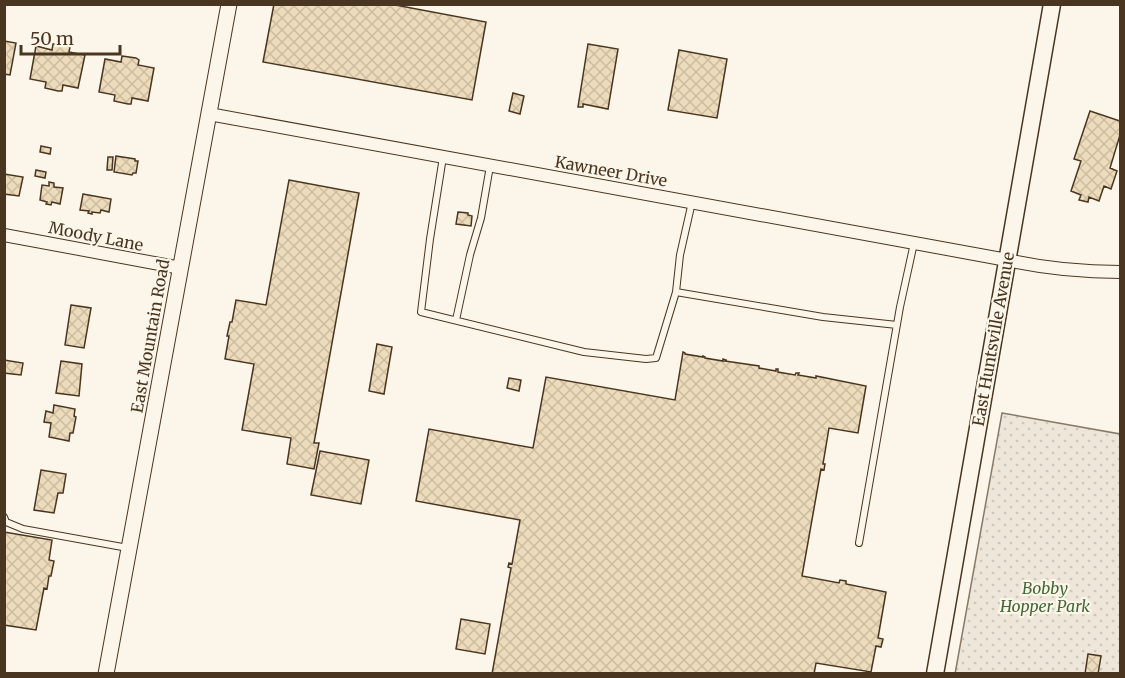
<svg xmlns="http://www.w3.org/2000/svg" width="1125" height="678" font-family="Merriweather,serif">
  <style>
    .park { fill: url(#park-dots); stroke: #887966; stroke-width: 1.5 }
    .building { fill: url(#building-cross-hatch); stroke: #4a3520; stroke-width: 1.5 }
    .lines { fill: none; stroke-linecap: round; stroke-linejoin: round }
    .service-casing { stroke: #4a3520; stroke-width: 8 }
    .minor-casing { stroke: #4a3520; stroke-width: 14 }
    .tertiary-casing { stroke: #4a3520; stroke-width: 17 }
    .secondary-casing { stroke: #4a3520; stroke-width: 19 }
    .service { stroke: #fbf6e9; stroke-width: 6 }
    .minor { stroke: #fbf6e9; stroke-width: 12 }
    .tertiary { stroke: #fbf6e9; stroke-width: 15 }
    .secondary { stroke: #fbf6e9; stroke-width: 16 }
    .labels { text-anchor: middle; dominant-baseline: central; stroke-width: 4.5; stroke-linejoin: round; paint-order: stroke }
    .street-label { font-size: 16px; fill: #4a3520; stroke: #fbf6e9 }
    .park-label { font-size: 16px; font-style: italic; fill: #436837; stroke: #fbf6e9 }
  </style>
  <defs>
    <pattern id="park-dots" width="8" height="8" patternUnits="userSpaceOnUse" patternTransform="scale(1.5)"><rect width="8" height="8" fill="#ede6d9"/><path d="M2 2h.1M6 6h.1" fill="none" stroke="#cdc6ba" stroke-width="1.8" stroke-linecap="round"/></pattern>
    <pattern id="building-cross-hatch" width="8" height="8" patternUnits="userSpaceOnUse" patternTransform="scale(1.5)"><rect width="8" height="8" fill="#ecdcbc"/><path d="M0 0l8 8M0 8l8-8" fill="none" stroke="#ccbda1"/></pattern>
  </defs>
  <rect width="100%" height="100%" fill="#fbf6e9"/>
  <path class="park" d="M1002 413 1120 434V673L955 674Z"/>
  <path class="building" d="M274 4H390L486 22 472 100 263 62Z
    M4 41 16 43 10 75 4 74Z
    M57 43 70 47 69 52 85 55 78 88 63 85 62 91H58L45 88 46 82 30 79 36 46 52 50 53 44H56Z
    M588 44 618 49 608 109 583 104V107H578Z
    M679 50 727 59 717 118 668 110Z
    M122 56 136 58 139 60 138 65 154 68 148 101 132 98 131 104H128L114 101 115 95 99 92 105 59 121 62Z
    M513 93 524 96 520 114 509 111Z
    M1090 111 1120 121V135L1110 168 1117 171 1111 189 1104 186 1099 201 1089 197 1088 202 1079 200 1081 195 1071 191 1081 161 1074 159Z
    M41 146 51 148 50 154 40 152Z
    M116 156 135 159V161H138L136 173H133L132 175 114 172Z
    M108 157H113L112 170H107Z
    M36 170 46 172 45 178 35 176Z
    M4 174 23 177 19 196 4 194Z
    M289 180 359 193 314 443H319L314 469 287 464 291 438 242 430 254 364 225 359 229 336H227L230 322H232L236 300 266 305Z
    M49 182 54 183V187L63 188 60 204 52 202 51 205 46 204 47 202 40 200 42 185 49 186Z
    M83 194 111 199 109 212 101 210 100 213 92 212V214L88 213 89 211 80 210Z
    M458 212 468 213V215L472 216 471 226 456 224Z
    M71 305 91 308 84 348 65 345Z
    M377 344 392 347 384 394 369 391Z
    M683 352 685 353V354L703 357V356L705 357V358L723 361V359L726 360 725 361 759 366V368L776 371V369H778V372L795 375 796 373H799L798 375 816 378V376L866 386 858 433 829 428 823 464H825L824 470 821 469 802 576 839 583 840 580 846 581V584L886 592 878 638 883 639 881 647 876 646 871 672 816 663 814 674H492L511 568 508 567 509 563 512 564 520 520 416 501 429 429 533 448 546 377 675 400Z
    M4 360 23 363 21 375 4 373Z
    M61 361 82 364 79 396 56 393Z
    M509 378 521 380 519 391 507 388Z
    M54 405 75 409 74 416 76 417 73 433H70L69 441 49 437 51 423 44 422 46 411 53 413Z
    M320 451 369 460 361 504 311 495Z
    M41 470 66 474 63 493H58L54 513 34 510Z
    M4 532 52 540 49 560 54 561 51 576H49L47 589 44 588 36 630 4 625Z
    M461 619 490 624 485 654 456 649Z
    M1088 654 1101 656 1098 674H1085Z"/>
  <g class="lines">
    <defs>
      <path id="service" d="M443 157 430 239 421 312 584 352 646 359 656 358 676 292
        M692 202 680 255 676 292 823 317 897 325
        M456 320 470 255 481 218 490 166
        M4 517 6 522 23 529 128 548
        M859 543 900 307 914 243"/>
      <path id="minor" d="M209 114 1007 260C1047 269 1080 272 1120 272
        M4 235 181 268"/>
      <path id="tertiary" d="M106 674 229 4"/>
      <path id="secondary" d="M935 674 1052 4"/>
    </defs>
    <use href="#service" class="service-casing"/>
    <use href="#minor" class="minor-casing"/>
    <use href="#tertiary" class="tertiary-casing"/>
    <use href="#secondary" class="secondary-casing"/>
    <use href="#service" class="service"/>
    <use href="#minor" class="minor"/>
    <use href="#tertiary" class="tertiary"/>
    <use href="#secondary" class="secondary"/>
  </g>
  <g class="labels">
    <g class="street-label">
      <text transform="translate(611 171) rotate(10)">Kawneer Drive</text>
      <text transform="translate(96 236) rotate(11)">Moody Lane</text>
      <text transform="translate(150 336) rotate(-80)">East Mountain Road</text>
      <text transform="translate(993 339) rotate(-80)">East Huntsville Avenue</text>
    </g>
    <g class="park-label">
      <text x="1045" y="588">Bobby<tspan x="1045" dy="18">Hopper Park</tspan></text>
    </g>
  </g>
  <rect width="1125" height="678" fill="none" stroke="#4a3520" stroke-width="12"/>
  <path d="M21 45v9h99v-9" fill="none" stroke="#4a3520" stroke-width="3"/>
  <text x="30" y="45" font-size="18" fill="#4a3520" stroke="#fbf6e9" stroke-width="4.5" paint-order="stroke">50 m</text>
</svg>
